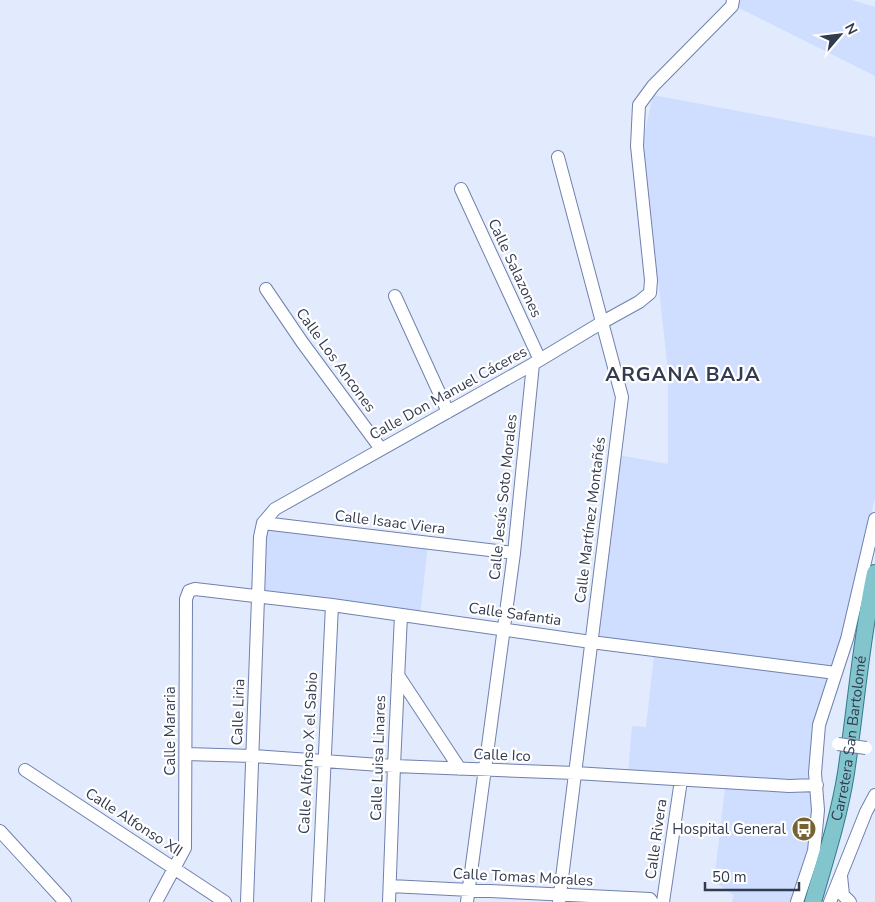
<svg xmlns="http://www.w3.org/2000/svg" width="875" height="902" font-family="'Nunito Sans',sans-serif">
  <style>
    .built { fill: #cfddff }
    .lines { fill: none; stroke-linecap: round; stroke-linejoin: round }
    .minor-casing { stroke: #6f81ad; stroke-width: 14 }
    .major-casing { stroke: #317b8b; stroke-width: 18 }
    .minor { stroke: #fff; stroke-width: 12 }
    .major { stroke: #83c5cd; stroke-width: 16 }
    .minor-bridge-casing { stroke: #6f81ad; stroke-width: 14; stroke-linecap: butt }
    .minor-bridge { stroke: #fff; stroke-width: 12 }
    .labels { text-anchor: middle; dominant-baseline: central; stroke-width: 4.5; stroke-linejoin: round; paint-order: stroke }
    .street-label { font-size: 15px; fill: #333b4f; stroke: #fff }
    .poi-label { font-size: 15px; fill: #333b4f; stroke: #fff; text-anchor: end }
    .district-label { font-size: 20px; font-weight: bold; letter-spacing: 1px; fill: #333b4f; stroke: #fff }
  </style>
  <rect width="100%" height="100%" fill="#e2eafe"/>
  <path class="built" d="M727 0H852L875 7V76L727 2Z
    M653 95 875 137V498L812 756 814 808 810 847 795 902H732L734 895 714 882 726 780 628 773 632 726 646 727 655 647 595 639 618 455 668 464V372L643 140Z
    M265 526 428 544 420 615 261 595Z"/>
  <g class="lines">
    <defs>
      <path id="minor" d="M558 157 622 397 559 902
        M461 189 540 360
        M266 289 302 342 381 449
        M395 296 448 412
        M263 523 275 509 533 364 601 323 639 302 650 293 651 280 637 146 639 105 653 86 732 6 733 0
        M263 523 514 553
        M398 675 460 769
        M186 754 253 756 394 766 575 773 789 786 817 785
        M25 770 225 902
        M0 831 65 902
        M841 876 843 895 850 902
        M390 886 650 899 652 902
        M156 902 185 848 186 599 189 591 195 589 332 605 591 642 836 673
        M247 902 258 598 260 537 263 523
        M318 902 332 605
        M389 902 394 766 401 615
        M467 902 514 553 533 364
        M663 902 681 780
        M797 902 814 851 818 810 815 773 819 725 847 639 875 519
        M830 902 866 812 875 795"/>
      <g id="major">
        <path id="s1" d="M813 902C825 860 839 817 846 773 856 706 861 639 875 573"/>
      </g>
    </defs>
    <use href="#minor" class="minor-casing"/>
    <use href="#major" class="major-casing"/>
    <use href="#minor" class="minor"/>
    <use href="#major" class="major"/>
    <defs>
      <path id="minor-bridge" d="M838 744 866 748"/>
    </defs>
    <use href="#minor-bridge" class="minor-bridge-casing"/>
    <use href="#minor-bridge" class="minor-bridge"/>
  </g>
  <defs>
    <symbol id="bus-disc" viewBox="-11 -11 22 22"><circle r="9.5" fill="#776332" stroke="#fff"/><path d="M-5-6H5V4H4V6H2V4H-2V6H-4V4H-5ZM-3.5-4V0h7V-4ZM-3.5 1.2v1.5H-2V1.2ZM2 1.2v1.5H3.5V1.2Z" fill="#fff"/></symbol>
  </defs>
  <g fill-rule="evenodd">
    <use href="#bus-disc" x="790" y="815" width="28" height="28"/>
  </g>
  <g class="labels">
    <g class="street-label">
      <text transform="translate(515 268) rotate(65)">Calle Salazones</text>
      <text transform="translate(336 360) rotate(54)">Calle Los Ancones</text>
      <text transform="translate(448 393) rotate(-29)">Calle Don Manuel Cáceres</text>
      <text transform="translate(503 497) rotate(-84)">Calle Jesús Soto Morales</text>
      <text transform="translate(590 520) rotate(-83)">Calle Martínez Montañés</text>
      <text transform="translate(390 522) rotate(7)">Calle Isaac Viera</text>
      <text transform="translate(515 614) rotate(8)">Calle Safantia</text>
      <text transform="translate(238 712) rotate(-88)">Calle Liria</text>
      <text transform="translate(170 731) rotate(-90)">Calle Mararia</text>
      <text stroke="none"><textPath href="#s1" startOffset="168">Carretera San Bartolomé</textPath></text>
      <text transform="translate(308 753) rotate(-87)">Calle Alfonso X el Sabio</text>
      <text transform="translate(502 755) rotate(2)">Calle Ico</text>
      <text transform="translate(378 758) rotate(-88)">Calle Luisa Linares</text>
      <text transform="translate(134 822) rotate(33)">Calle Alfonso XII</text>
      <text transform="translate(656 839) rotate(-82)">Calle Rivera</text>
      <text transform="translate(523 877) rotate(3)">Calle Tomas Morales</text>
    </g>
    <g class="poi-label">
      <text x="786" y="829">Hospital General</text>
    </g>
    <g class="district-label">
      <text x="683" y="374">ARGANA BAJA</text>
    </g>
  </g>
  <g transform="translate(840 35) rotate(62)" stroke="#ffffff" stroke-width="4" paint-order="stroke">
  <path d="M0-4L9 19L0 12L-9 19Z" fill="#333b4f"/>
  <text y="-8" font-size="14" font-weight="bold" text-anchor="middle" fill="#333b4f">N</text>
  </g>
  <path d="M705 882v8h94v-8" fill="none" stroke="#333b4f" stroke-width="2.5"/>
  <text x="712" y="882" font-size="15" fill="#333b4f" stroke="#ffffff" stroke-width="4" paint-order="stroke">50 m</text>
</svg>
